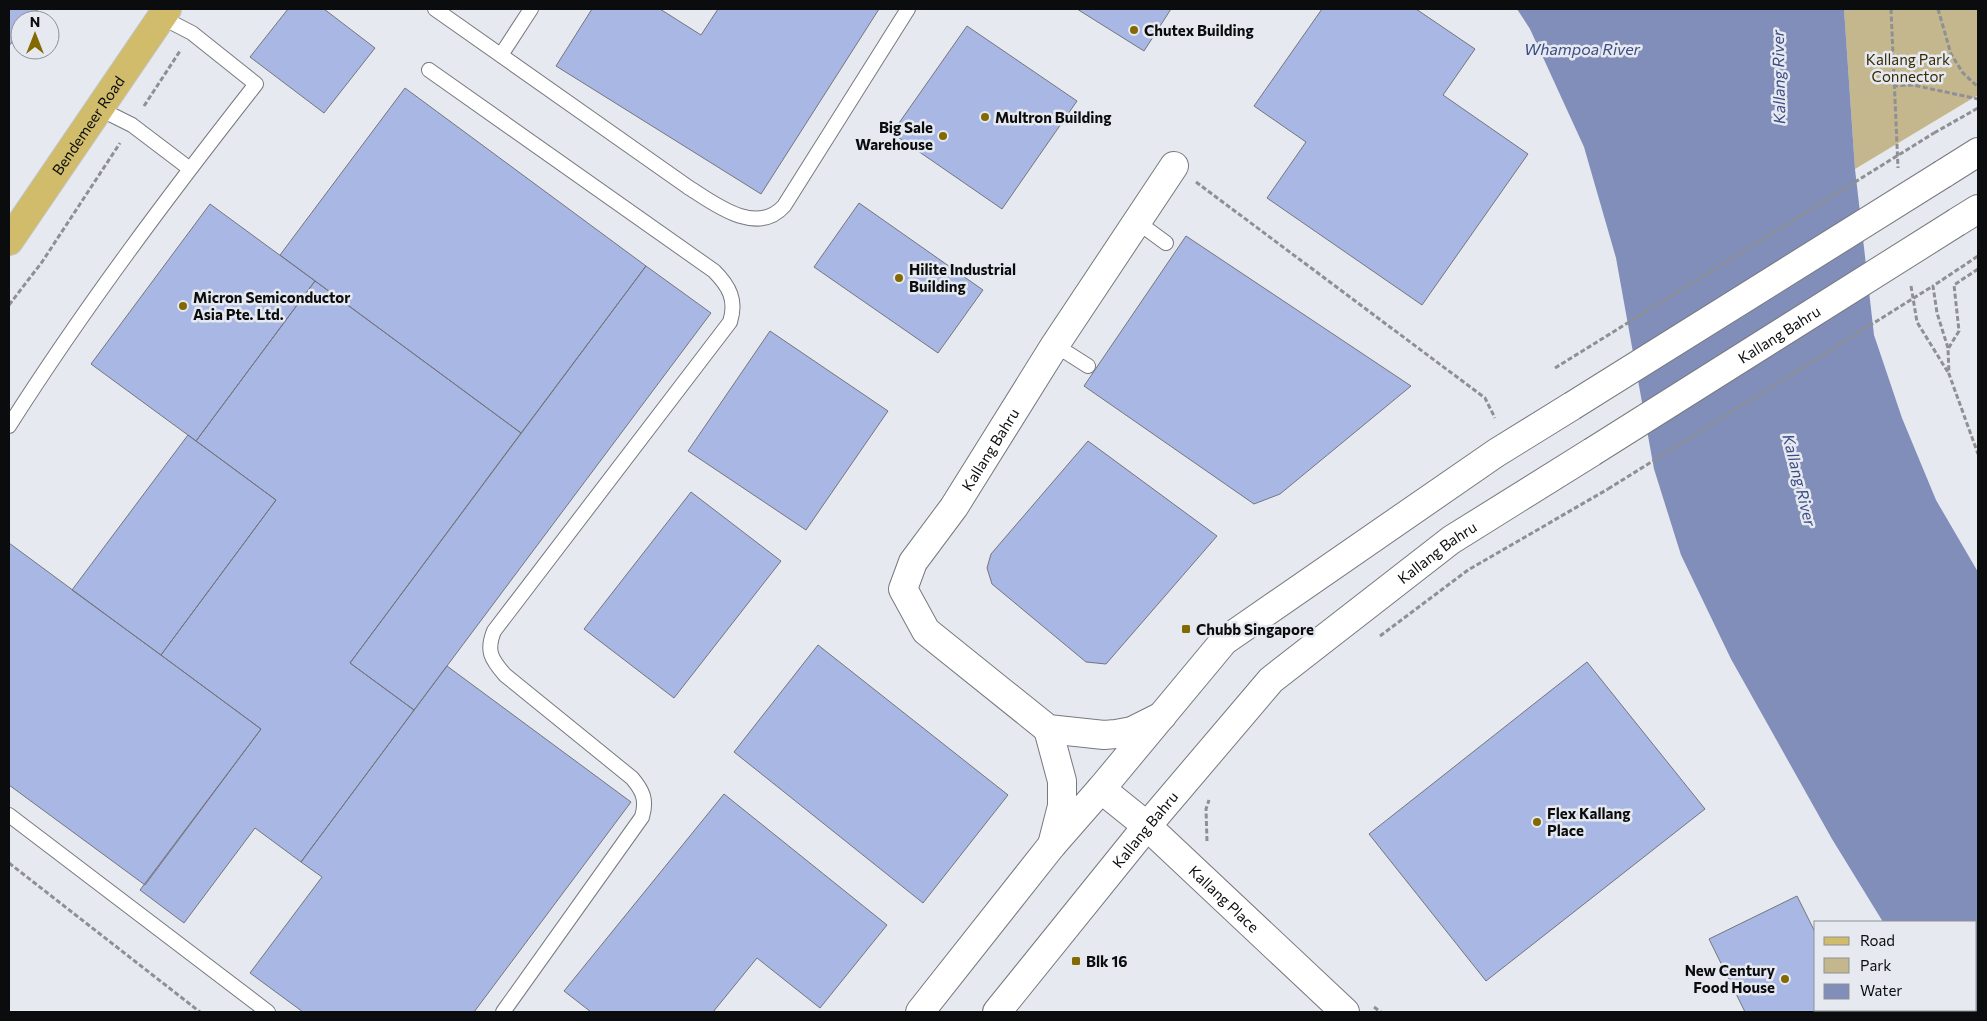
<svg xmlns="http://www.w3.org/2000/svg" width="1987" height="1021" font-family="Commissioner,sans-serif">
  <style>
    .green { fill: #c4b68d }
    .water { fill: #808eb9 }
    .building { fill: #a8b7e4; stroke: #74767c }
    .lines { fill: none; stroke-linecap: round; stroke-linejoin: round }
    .service-casing { stroke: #77797f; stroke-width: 16 }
    .minor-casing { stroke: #77797f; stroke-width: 30 }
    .secondary-casing { stroke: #77797f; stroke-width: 30 }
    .primary-casing { stroke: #c4c5c5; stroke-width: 30 }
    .path { stroke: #8e9095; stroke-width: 3; stroke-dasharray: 5 2.5; stroke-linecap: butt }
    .service { stroke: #fff; stroke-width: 14 }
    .minor { stroke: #fff; stroke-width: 28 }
    .secondary { stroke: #fff; stroke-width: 28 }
    .primary { stroke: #d0bc6a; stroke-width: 28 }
    .secondary-bridge-casing { stroke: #77797f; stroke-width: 30; stroke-linecap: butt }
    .path-bridge { stroke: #8e9095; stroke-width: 3; stroke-dasharray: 5 2.5; stroke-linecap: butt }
    .secondary-bridge { stroke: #fff; stroke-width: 28 }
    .poi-dot { fill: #836902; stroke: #e6e9f0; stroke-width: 2 }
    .labels { text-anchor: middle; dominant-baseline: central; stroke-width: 5; stroke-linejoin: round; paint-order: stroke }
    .poi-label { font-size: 15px; font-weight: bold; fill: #0b0c0e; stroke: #e6e9f0; text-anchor: start }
    .park-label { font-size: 15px; fill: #372b03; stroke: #e6e9f0 }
    .street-label { font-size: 15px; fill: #0b0c0e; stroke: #e6e9f0 }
    .water-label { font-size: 16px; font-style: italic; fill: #3c4c84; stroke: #e6e9f0 }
  </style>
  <rect width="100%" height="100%" fill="#e6e9f0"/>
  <path class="green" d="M1844 9H1978V95L1855 169Z"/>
  <path class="water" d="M1517 9H1844L1855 169 1874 335 1902 418 1936 500 1978 572V1012H1939L1938 1010H1976V922H1883L1832 839 1731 659 1681 555 1654 469 1616 258 1584 147 1530 29Z"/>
  <path class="building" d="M9 9H38L30 20H20V32L9 46Z
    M288 9H324L375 48 324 113 250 57Z
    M592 9H660L701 35 718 9H879L761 194 556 66Z
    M1077 9H1171L1144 51Z
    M1322 9H1416L1475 49 1443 95 1528 154 1422 305 1267 198 1306 142 1254 106Z
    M967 26 1077 101 1002 209 892 133Z
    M405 88 646 266 521 433 280 255Z
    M859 203 983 290 938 353 814 267Z
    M210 204 315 281 196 441 91 364Z
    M1186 236 1411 386 1280 494 1254 504 1084 386Z
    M646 266 711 313 414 710 350 663Z
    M315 281 521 433 350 663 414 710 301 862 255 828 184 923 140 890 261 729 161 655 276 500 196 441Z
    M770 331 888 411 806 530 688 451Z
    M188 435 276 500 161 655 72 590Z
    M1088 441 1217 536 1106 664 1086 662 992 584 987 568 991 554Z
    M691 492 781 561 674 698 584 629Z
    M9 543 261 729 145 885 9 785Z
    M818 645 1008 795 923 903 734 752Z
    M1587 662 1705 809 1486 981 1369 834Z
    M447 666 631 802 474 1012H303L250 973 322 877 301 862Z
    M724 794 887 925 820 1008 757 958 713 1012H591L564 991Z
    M1797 896 1816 934V1010H1852L1854 1012H1745L1709 939Z"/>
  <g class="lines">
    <defs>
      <path id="service" d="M435 9 688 187C713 203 756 237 784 206L908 9
        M501 55 531 9
        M429 70 714 271C729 286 737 300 730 322L494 631C486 651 491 659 505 675L632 778C643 791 647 800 642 817L503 1012
        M100 109 132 125 190 169
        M1136 221 1166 243
        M1055 345 1088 366
        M9 426C84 308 169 195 256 84L192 33 161 17
        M9 815 268 1012"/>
      <g id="minor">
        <path id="s1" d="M1162 716 1132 731 1116 734 1104 735 1048 729 926 631 903 589 913 562 954 507 1055 345 1174 166"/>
        <path d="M1048 729 1062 781V806L1052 845"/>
        <path id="s2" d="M1101 789 1147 826 1345 1012"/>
      </g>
      <g id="secondary">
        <path d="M1943 174 1978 152"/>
        <path d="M1957 222 1978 209"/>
        <path d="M920 1012 1052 845 1101 789 1224 641 1496 453 1572 406"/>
        <path id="s3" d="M997 1012 1147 826 1271 680 1451 540 1592 452"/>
      </g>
      <g id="primary">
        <path id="s4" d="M9 241 167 9"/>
      </g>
    </defs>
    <use href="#service" class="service-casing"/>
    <use href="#minor" class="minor-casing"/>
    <use href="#secondary" class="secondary-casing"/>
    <use href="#primary" class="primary-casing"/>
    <path class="path" d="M1891 9 1898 168
      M1938 9 1951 54 1963 73 1978 87
      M1893 86 1913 85 1978 99
      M144 106 180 51
      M1934 133 1978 108
      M1196 182 1485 398 1495 418
      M1978 269 1954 285 1959 331 1948 349 1949 374 1978 454
      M1911 286 1917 322 1949 374
      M9 305 42 262 120 143
      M1948 348 1937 313 1933 286 1978 256
      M1380 636 1468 570 1608 489
      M1207 841 1206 809 1209 800
      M9 863 200 1012
      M1374 1007 1381 1012"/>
    <use href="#service" class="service"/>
    <use href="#minor" class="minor"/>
    <use href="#secondary" class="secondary"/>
    <use href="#primary" class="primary"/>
    <defs>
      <g id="secondary-bridge">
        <path d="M1572 406 1943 174"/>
        <path id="s5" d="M1592 452 1957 222"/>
      </g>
    </defs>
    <use href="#secondary-bridge" class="secondary-bridge-casing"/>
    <path class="path-bridge" d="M1555 368 1934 133
      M1608 489 1933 286"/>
    <use href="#secondary-bridge" class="secondary-bridge"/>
  </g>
  <g class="poi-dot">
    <circle cx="1134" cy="30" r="5"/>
    <circle cx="985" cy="117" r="5"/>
    <circle cx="943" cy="136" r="5"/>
    <circle cx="899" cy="278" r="5"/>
    <circle cx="183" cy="306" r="5"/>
    <rect x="1181" y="624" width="10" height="10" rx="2.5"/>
    <circle cx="1537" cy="822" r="5"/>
    <rect x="1071" y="956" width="10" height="10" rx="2.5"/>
    <circle cx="1785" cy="979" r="5"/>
  </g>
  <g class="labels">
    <g class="poi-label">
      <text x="1144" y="30">Chutex Building</text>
      <text x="995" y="117">Multron Building</text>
      <text x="933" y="127" text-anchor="end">Big Sale<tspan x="933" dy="17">Warehouse</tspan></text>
      <text x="909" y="269">Hilite Industrial<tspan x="909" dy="17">Building</tspan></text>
      <text x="193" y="297">Micron Semiconductor<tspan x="193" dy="17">Asia Pte. Ltd.</tspan></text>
      <text x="1196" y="629">Chubb Singapore</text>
      <text x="1547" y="813">Flex Kallang<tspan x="1547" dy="17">Place</tspan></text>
      <text x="1086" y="961">Blk 16</text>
      <text x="1775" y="970" text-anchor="end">New Century<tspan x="1775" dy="17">Food House</tspan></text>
    </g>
    <g class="park-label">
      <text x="1908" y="59">Kallang Park<tspan x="1908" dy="17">Connector</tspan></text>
    </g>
    <g class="street-label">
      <text stroke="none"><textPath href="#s4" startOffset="140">Bendemeer Road</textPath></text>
      <text stroke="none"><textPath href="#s5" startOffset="221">Kallang Bahru</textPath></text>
      <text stroke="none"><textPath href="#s1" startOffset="488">Kallang Bahru</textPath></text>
      <text stroke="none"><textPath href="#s3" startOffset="640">Kallang Bahru</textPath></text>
      <text stroke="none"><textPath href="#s3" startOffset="235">Kallang Bahru</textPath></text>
      <text stroke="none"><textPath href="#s2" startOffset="165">Kallang Place</textPath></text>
    </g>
    <g class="water-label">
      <text x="1582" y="48">Whampoa River</text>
      <text transform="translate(1778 77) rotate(-91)">Kallang River</text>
      <text transform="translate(1800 480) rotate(76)">Kallang River</text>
    </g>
  </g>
  <rect width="1987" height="1021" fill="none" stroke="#0b0c0e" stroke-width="20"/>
  <rect x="1814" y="921" width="162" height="90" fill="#e6e9f0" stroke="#8e9196"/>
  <rect x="1824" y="937" width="25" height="8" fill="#d0bc6a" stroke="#8e9196"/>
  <text x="1860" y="946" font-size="15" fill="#0b0c0e">Road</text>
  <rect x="1824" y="958" width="25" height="15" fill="#c4b68d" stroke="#8e9196"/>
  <text x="1860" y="971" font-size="15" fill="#0b0c0e">Park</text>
  <rect x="1824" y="984" width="25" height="15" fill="#808eb9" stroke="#8e9196"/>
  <text x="1860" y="996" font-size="15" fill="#0b0c0e">Water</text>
  <g transform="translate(35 35)"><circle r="24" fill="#e6e9f0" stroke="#8e9196"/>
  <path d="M0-4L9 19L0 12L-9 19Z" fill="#836902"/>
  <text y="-8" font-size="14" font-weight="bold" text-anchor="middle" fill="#0b0c0e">N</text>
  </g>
</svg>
